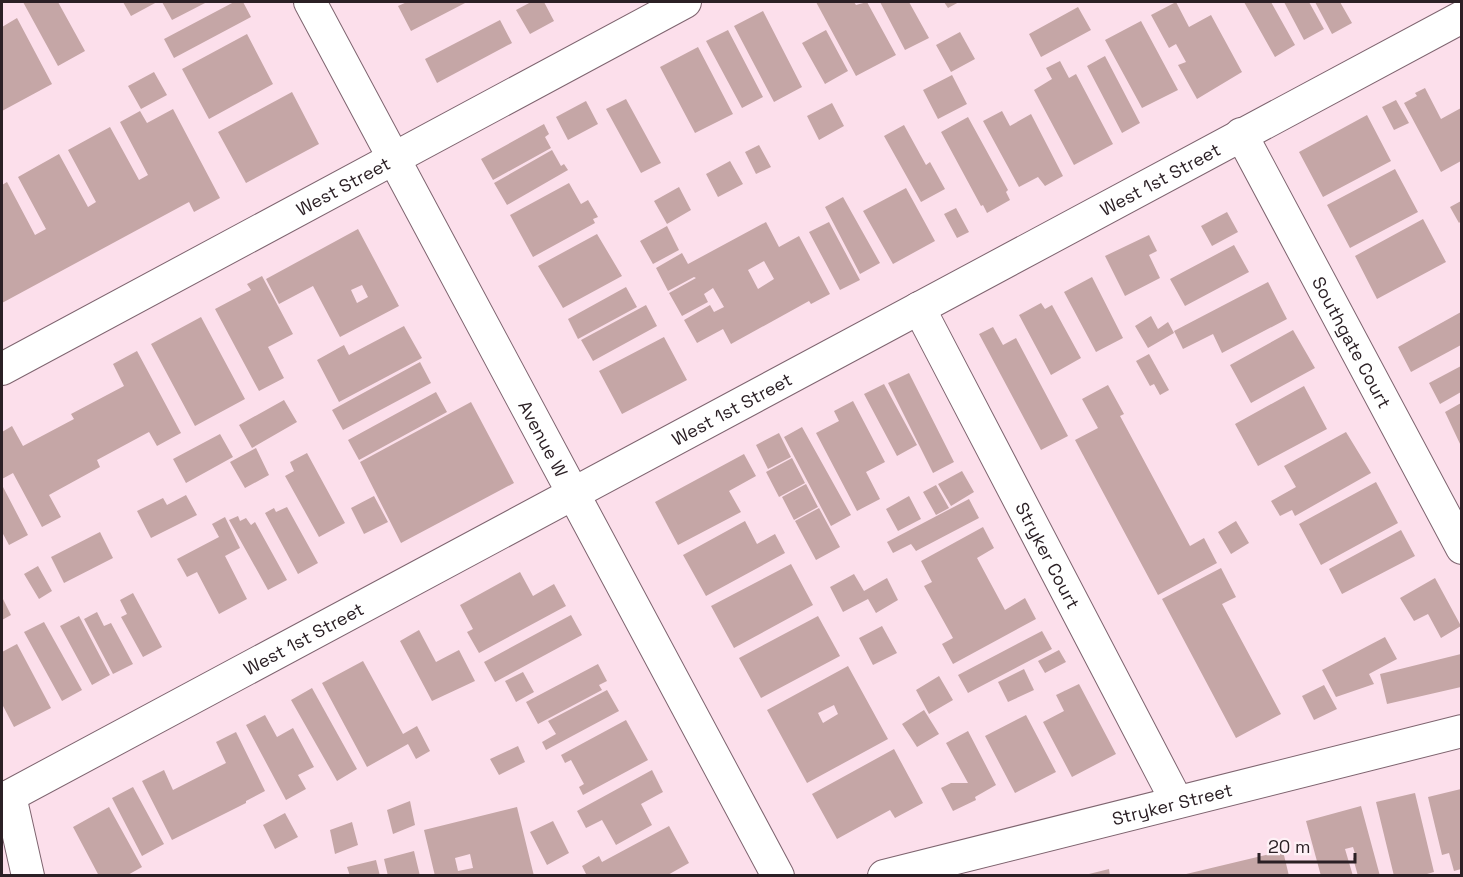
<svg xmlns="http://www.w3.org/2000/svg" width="1463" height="877" font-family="'Space Grotesk',sans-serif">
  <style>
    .building { fill: #c5a6a6; fill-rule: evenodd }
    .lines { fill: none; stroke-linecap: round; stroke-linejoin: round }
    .minor-casing { stroke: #7e646f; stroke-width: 34 }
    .minor { stroke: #fff; stroke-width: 32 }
    .labels { text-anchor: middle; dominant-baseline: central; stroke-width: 6; stroke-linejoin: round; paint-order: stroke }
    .street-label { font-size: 18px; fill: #2b2025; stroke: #fef1f6 }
  </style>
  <rect width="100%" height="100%" fill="#fcdfeb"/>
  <path class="building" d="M23 2H58L85 51 58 66Z
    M123 2H157L131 16Z
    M162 2H207L172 20Z
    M234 2H243L251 17 174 58 164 39Z
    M407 2H467L411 31 398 6Z
    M531 2H544L554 21 530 34 516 10Z
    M816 2H854L856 5 867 2 896 55 856 76Z
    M880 2H909L929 38 905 50Z
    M944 2H959L948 8Z
    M1176 2 1189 27 1211 15 1242 72 1197 99 1178 65 1186 62 1176 44 1169 48 1151 15Z
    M1244 2H1271L1295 45 1275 57Z
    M1284 2H1309L1324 29 1304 40Z
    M1315 2H1340L1352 23 1332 34Z
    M1078 7 1091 30 1041 57 1029 34Z
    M763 11 802 87 774 102 734 26Z
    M17 18 52 84 2 111V27Z
    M500 20 512 43 437 83 425 59Z
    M1141 21 1178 90 1142 108 1105 40Z
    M728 30 763 97 742 108 706 41Z
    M826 30 848 71 825 84 802 43Z
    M960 32 975 59 951 72 936 45Z
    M247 34 273 84 209 119 182 69Z
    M698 47 733 114 695 133 660 67Z
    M1105 56 1140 123 1122 133 1087 66Z
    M1060 61 1069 78 1076 74 1113 144 1074 165 1034 90 1052 79 1046 68Z
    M154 72 167 95 141 109 128 86Z
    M952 75 967 104 938 119 923 90Z
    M1425 88 1441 119 1461 108V161L1441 172 1404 103 1417 96 1415 93Z
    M292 92 319 144 246 183 218 132Z
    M626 99 661 163 641 173 606 109Z
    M1396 100 1409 123 1394 130 1382 107Z
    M586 101 598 124 568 140 556 117Z
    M832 103 844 126 819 140 807 116Z
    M173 109 220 198 194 212 189 202 2 303V185L7 182 35 235 46 229 18 177 59 154 88 207 96 202 68 150 110 127 139 180 148 175 120 122 140 111 147 123Z
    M1002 111 1010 126 1031 114 1063 176 1045 186 1038 177 1019 187 983 121Z
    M1367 115 1391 161 1323 197 1299 152Z
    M968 117 1008 190 1006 192 1010 200 987 213 983 205 981 206 941 132Z
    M544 124 549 134 545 137 551 148 493 180 481 159Z
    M904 125 926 165 930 162 945 189 921 202 884 136Z
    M759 145 771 167 756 174 745 152Z
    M552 150 561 166 564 164 568 170 507 205 494 183Z
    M730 161 743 184 718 197 706 174Z
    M1395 169 1418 212 1350 248 1327 205Z
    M569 183 581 204 588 200 598 217 593 219 595 223 533 257 510 215Z
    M679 187 691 210 667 224 654 201Z
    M906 188 935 241 893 264 863 211Z
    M843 197 880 263 860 274 825 207Z
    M1461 201V221L1459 223 1450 207Z
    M956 208 969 232 957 238 944 214Z
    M1227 212 1238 232 1212 246 1201 226Z
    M1423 219 1446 262 1377 299 1355 256Z
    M766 222 779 247 799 236 830 294 811 304 809 301 731 344 723 329 697 343 684 320 710 305 714 312 724 307 713 288 704 294 708 302 682 316 669 293 696 278 694 277 668 291 656 268 682 253 688 264ZM764 261 774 279 758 289 748 270Z
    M829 222 860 280 840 290 809 232Z
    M667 226 679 250 653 264 640 241Z
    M358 229 399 306 340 337 313 286 279 304 266 279ZM362 285 368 297 357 303 351 290Z
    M597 234 622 276 563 308 538 266Z
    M1149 235 1157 251 1149 255 1160 278 1125 296 1105 256Z
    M1234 245 1249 272 1185 306 1170 279Z
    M262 276 293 334 268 347 284 378 259 391 215 309 251 290 247 284Z
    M1092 277 1123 338 1096 352 1064 292Z
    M1268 282 1287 319 1222 353 1213 334 1183 349 1174 331Z
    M626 287 637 307 578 339 568 319Z
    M1041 303 1045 309 1052 305 1081 358 1051 375 1019 315Z
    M646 305 657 326 593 361 581 340Z
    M1461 312V345L1411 372 1398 347Z
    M1151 316 1158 329 1168 322 1174 333 1148 348 1135 326Z
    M201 317 245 399 195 426 151 344Z
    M404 326 422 358 339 402 317 360 344 345 349 355Z
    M993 327 1003 345 1016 338 1068 436 1041 450 979 334Z
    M1293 330 1315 368 1251 403 1230 365Z
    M664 337 687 380 622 414 599 371Z
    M137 351 181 433 157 446 149 432 97 460 100 467 49 495 61 517 42 527 13 473 2 479V432L12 426 23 446 74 419 71 414 124 386 113 364Z
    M1149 354 1169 390 1160 395 1154 384 1150 386 1136 361Z
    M420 362 431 383 343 430 332 410Z
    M1461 366V392L1440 404 1429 383Z
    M909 373 954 462 933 473 888 383Z
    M884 384 917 445 897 456 864 394Z
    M1108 385 1124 414 1120 416 1190 546 1204 538 1217 563 1158 595 1075 440 1098 428 1082 399Z
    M1304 386 1327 429 1258 466 1235 424Z
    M436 392 447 412 359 460 348 440Z
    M284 400 297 422 252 448 239 425Z
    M853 401 885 462 866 472 880 499 857 511 816 433 839 421 834 411Z
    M471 402 514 483 401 543 360 462Z
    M1461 403V446L1445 412Z
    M802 427 851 515 831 526 784 437Z
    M1346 432 1371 473 1295 516 1292 510 1280 516 1271 501 1296 487 1284 466Z
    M779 433 791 457 768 469 756 445Z
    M220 434 233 457 186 483 173 459Z
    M256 448 269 475 245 488 230 462Z
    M307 453 345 523 319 537 285 476 294 471 290 462Z
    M744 454 756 476 729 491 741 512 678 545 655 502Z
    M792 458 805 483 779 497 766 472Z
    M962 471 974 492 951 506 938 484Z
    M1376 482 1398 523 1321 565 1299 524Z
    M806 484 818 507 794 520 782 497Z
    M2 485 28 535 9 545 2 532Z
    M936 485 949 508 936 515 923 492Z
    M186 495 197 515 151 538 137 511 163 498 167 505Z
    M374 496 388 522 364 534 351 508Z
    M909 496 921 519 898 531 886 509Z
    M969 499 979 518 916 551 911 544 893 553 887 542Z
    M287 507 318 563 298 574 265 513 274 508 276 512Z
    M819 508 840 547 816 560 795 521Z
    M238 516 240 521 246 518 251 525 255 522 287 580 268 590 229 520Z
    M225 517 240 548 225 556 247 599 219 614 197 572 187 577 177 559 219 537 212 524Z
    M745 521 757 544 775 534 785 553 706 596 683 555Z
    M1236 521 1249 543 1231 554 1218 532Z
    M983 527 994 548 977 558 1005 610 1025 598 1036 619 953 664 942 644 953 638 924 586 932 582 921 561Z
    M1401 530 1415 556 1342 594 1329 569Z
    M100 532 113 558 64 583 51 557Z
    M791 564 813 605 734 648 711 606Z
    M38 566 52 591 39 599 24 574Z
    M1221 568 1236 597 1222 604 1281 714 1236 738 1162 599Z
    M520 572 533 596 554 584 566 606 479 653 467 632 473 629 460 605Z
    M854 574 864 591 887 578 898 600 876 613 868 599 843 612 830 587Z
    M1435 578 1461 626 1441 638 1428 614 1414 621 1400 598Z
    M133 593 162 647 143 657 121 617 127 614 120 600Z
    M2 597 11 615 2 620Z
    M97 612 104 626 111 623 133 664 113 674 84 619Z
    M571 615 582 635 495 682 484 662Z
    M79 616 110 675 92 685 60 626Z
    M818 616 840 656 761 698 739 658Z
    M44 622 82 690 62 701 24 632Z
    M882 626 897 653 873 665 859 638Z
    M419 630 436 662 459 650 475 681 432 701 400 641Z
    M1042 631 1052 649 968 693 958 675Z
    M1385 637 1397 659 1369 674 1374 684 1336 697 1322 670Z
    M17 644 51 708 14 727 2 704V652Z
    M1059 650 1066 662 1045 673 1038 661Z
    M1461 654V687L1387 704 1380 674Z
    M363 661 403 734 417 726 430 751 416 759 408 744 367 767 322 683Z
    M598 664 607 681 599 685 602 690 538 724 526 702Z
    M848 666 888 739 807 783 767 710ZM834 705 838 714 823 723 818 713Z
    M1024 669 1034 690 1008 702 998 682Z
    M523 672 534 692 516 702 505 681Z
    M939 676 953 700 929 714 916 690Z
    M1079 684 1116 754 1072 777 1043 722 1064 711 1056 695Z
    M1324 685 1337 709 1314 720 1302 696Z
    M312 688 357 769 337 781 291 700Z
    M607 690 619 711 546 750 542 742 556 734 548 721Z
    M924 710 939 734 917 747 902 724Z
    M265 715 277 737 293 728 314 767 298 775 306 789 286 800 246 725Z
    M1026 715 1056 772 1015 793 985 736Z
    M626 720 648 760 583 795 579 787 584 784 571 760 565 763 561 755Z
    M968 731 996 785 975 797 976 800 953 811 941 788 951 783H968L946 743Z
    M236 732 265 791 246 801V803L172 840 142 781 164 770 173 790 226 763 216 742Z
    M518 746 525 762 499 775 490 759Z
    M894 749 923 803 895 818 890 810 837 839 812 794Z
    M652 770 663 792 641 804 652 825 616 845 602 820 586 828 577 811Z
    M133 787 164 844 142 856 112 798Z
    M1461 789V869L1454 871 1449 853 1442 855 1428 797Z
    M1415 793 1434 872 1420 876H1394L1376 802Z
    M410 801 415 825 393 834 387 810Z
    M1361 806 1380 876H1358L1353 858 1356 857 1353 847 1345 849 1353 876H1321L1306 821Z
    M109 807 142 867 126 876H99L73 827Z
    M517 807 534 876H435L424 830ZM470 854 473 868 458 871 455 858Z
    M285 813 298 837 275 849 263 825Z
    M553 821 569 853 547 865 530 832Z
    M352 822 358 845 335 854 330 830Z
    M669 826 689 863 666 876H587L582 866 599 856 602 862Z
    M414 851 420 876H388L384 859Z
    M1283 851 1289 876H1182V875Z
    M376 860 380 876H350L347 867Z
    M1109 869 1110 876H1085V875Z"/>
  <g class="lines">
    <defs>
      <g id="minor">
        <path id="s1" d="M310 2 778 876"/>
        <path id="s2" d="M1241 134 1462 548"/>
        <path id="s3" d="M919 308 1177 802"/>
        <path id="s4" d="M2 369 685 2"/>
        <path d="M10 796 28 876"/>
        <path id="s5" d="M2 800 1462 17"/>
        <path id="s6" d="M884 876 1462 731"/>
      </g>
    </defs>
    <use href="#minor" class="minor-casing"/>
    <use href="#minor" class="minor"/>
  </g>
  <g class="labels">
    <g class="street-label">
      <text stroke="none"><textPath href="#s5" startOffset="1314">West 1st Street</textPath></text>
      <text stroke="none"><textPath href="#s4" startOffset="387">West Street</textPath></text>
      <text stroke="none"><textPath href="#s2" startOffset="236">Southgate Court</textPath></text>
      <text stroke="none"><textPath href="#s5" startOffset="828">West 1st Street</textPath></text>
      <text stroke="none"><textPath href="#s1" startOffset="495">Avenue W</textPath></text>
      <text stroke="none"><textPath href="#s3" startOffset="279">Stryker Court</textPath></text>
      <text stroke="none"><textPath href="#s5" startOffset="342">West 1st Street</textPath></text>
      <text stroke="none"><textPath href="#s6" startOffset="297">Stryker Street</textPath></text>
    </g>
  </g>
  <rect width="1463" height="877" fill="none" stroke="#2b2025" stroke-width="6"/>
  <path d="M1259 853v9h96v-9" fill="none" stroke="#2b2025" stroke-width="3"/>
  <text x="1268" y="853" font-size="18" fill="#2b2025" stroke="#fef1f6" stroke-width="4.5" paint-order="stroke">20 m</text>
</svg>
